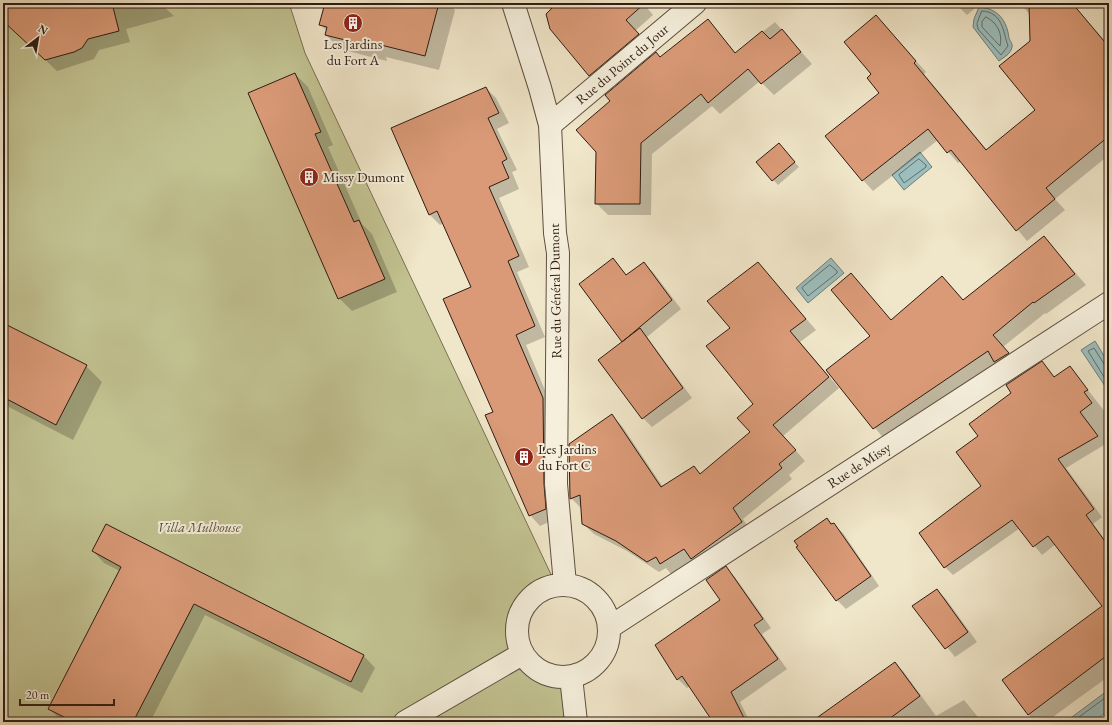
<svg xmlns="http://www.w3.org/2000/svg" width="1112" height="725" font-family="'EB Garamond',serif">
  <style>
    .green { fill: #c2c291; stroke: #786f52 }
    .water { fill: #9cbebd; stroke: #707d79 }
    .shadow { fill: #0003 }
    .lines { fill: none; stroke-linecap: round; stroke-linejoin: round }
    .shore { stroke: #656d68; stroke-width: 1 }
    .building { fill: #da9a77; stroke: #2e1c12 }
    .street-casing { stroke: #5e4e40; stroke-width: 24 }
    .street { stroke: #f5efdc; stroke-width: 22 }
    .labels { text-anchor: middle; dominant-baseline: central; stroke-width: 4; stroke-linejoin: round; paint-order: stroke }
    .poi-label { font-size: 14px; fill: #2e1c12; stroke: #f5efdc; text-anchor: start }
    .street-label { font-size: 14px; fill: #2e1c12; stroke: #f5efdc }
    .park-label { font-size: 14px; font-style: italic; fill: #5a4e38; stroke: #f5efdc }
  </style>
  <rect width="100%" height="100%" fill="#f0e6c9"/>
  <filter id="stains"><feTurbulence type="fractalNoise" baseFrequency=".005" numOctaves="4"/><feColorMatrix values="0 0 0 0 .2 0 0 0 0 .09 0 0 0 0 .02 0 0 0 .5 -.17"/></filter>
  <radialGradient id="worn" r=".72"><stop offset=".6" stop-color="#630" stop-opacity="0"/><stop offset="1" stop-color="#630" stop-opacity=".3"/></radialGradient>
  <path class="green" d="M3 3H289L305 53 556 585C511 595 501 656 544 674 553 677 562 677 571 677L576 722H3Z"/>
  <path class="water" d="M979 7C998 8 1007 21 1009 38 1010 41 1013 44 1012 47 1011 54 1004 57 999 61L973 27 974 19Z
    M920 152 932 167 904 190 892 175Z
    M831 258 844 273 808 303 796 288Z
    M1095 341 1109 364V392L1081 350Z
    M1107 691 1109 693V710L1093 722H1076L1072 717Z"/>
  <path class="shadow" d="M3 3H160L174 16 126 29 130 42 99 50 94 59 57 71 3 20Z
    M326 3H448L455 10 439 70 386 57 387 61 340 49 326 35 327 31 320 24Z
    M558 3H643L653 15 635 31 649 45 600 85 590 75Z
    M955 3H981L967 15Z
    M1020 3H1072L1109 46V155L1055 199 1065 210 1027 241 961 161 958 163 938 140 873 191 863 180 880 93 873 74 876 16 926 72 924 74 987 150 1036 110 1031 16Z
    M708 21 736 53 775 22 812 64 774 95 760 81 720 114 712 106 652 154 651 215H608L596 203 660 58Z
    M295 74 308 87 333 145 328 147 362 224 372 234 397 292 352 311 339 298Z
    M486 88 496 98 509 123 497 129 517 170 512 172 519 189 499 198 529 267 517 272 545 337 526 345 553 409 556 519 540 526 530 515 494 413 472 287 444 223 440 225 429 214Z
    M783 149 799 167 778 185 757 162Z
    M1044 237 1086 285 1046 314 1045 313 1003 347 1020 364 885 440 827 370 891 321 942 277 963 300Z
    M613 259 627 276 644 263 653 272 681 309 647 337 692 398 652 427 643 418 624 342Z
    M758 264 816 330 800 342 839 388 783 436 805 461 789 475 792 479 743 519 752 533 703 569 693 560 671 574 666 568 659 572 627 551 594 534 583 524 582 509 571 498 611 415 622 426 663 487 694 467 701 474 751 433 754 404 731 329Z
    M3 324 86 366 102 382 73 440 3 404Z
    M1042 363 1055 378 1070 367 1109 417V442L1066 468 1102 517 1093 524 1109 545V614L1056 544 1042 555 1020 528 953 575 945 567 983 486 979 436 1012 394Z
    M827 519 843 533 879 586 846 609 837 600 800 546Z
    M106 525 364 656 375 668 362 693 205 615 150 722H65L61 720 49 709 120 571 104 563 93 551Z
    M726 568 735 577 771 628 762 634 787 669 740 702 750 722H714L690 686 687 688 678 679 721 600Z
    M937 590 946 599 977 642 955 657 914 606Z
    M1109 618V676L1046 722H1036L1028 714Z
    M894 663 903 671 936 716 964 700 982 722H838Z"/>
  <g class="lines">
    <path class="shore" d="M982 11C1003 12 1003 32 1008 46L1001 55 978 29 977 24Z
      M986 17C997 22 1003 34 1000 46L982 27V22Z
      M919 159 926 165V167L904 183 899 175Z
      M830 265 837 271V273L808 296 802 288Z
      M1109 366 1104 364 1094 348 1088 351 1109 385
      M1078 722 1079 717 1109 695"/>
  </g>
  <path class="building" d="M3 3H112L119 31 88 39 82 48 74 52 45 60 3 21Z
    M325 3H439L425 56 373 43V47L325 35 327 27 319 25Z
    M557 3H645L626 20 639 34 589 76 550 29 546 14Z
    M1029 3H1072L1109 47V136L1046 188 1055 199 1016 231 951 150 947 153 928 129 862 181 825 136 879 93 867 78 871 74 844 42 876 15 916 61 914 63 986 150 1035 110 999 66 1030 41Z
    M708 19 735 53 762 31 770 39 782 29 801 52 761 84 748 69 708 103 701 94 641 143 640 204H595L596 152 576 130 610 101 605 95 656 52 660 57Z
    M295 73 321 132 315 134 354 222 359 220 385 279 338 299 248 93Z
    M486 87 499 113 488 118 507 159 502 162 509 178 489 187 519 256 508 261 535 326 516 335 543 398 544 484 546 509 529 516 485 415 493 412 443 299 471 287 437 211 429 215 391 128Z
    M779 143 795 162 772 181 756 162Z
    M1044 236 1075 274 1034 303 1033 302 993 335 1009 353 994 362 988 351 873 429 826 370 870 336 831 290 851 273 891 320 942 276 963 300Z
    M613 258 626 275 644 262 672 300 622 342 579 284Z
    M758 262 806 319 790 331 829 377 773 425 796 450 779 464 782 468 733 508 742 522 691 559 684 549 660 564 656 557 647 562 616 541 582 524 580 495 570 499 569 444 612 414 661 487 694 466 700 474 750 432 737 418 753 404 706 346 730 328 707 301Z
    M3 323 87 365 56 425 3 397Z
    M640 328 683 388 642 419 598 360Z
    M1042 361 1054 377 1070 366 1088 390 1084 392 1092 403 1080 412 1098 436 1058 459 1094 509 1086 515 1109 547V654L1028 715 1002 680 1102 606 1048 536 1033 547 1012 520 944 568 919 533 981 486 956 452 978 436 969 424 1011 393 1006 385Z
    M827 518 831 524 834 523 871 576 836 601 796 547 798 546 794 541Z
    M106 524 364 655 351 682 194 604 133 722H74L48 709 121 567 92 551Z
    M726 566 763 619 754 625 778 659 731 692 746 722H713L682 676 677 680 655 645 720 600 706 580Z
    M937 589 968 632 945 649 912 606Z
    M895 662 920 696 885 722H811Z"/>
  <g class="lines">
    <defs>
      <path id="street" d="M513 3 540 88 550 125 555 233 558 253 556 484 565 584
        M550 125 695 3
        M517 631a46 46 0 1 1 92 0a46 46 0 1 1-92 0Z
        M610 627 1109 303
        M571 677 576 722
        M405 722 522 654"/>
    </defs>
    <use href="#street" class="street-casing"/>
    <use href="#street" class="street"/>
  </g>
  <defs>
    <symbol id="building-disc" viewBox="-11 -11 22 22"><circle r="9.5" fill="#8f2418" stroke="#f5efdc"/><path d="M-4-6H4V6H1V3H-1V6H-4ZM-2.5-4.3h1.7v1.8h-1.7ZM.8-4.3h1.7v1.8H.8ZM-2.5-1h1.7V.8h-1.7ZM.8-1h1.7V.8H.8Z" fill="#fff"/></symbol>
  </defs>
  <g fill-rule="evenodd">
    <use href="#building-disc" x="342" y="12" width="22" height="22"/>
    <use href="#building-disc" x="298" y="166" width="22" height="22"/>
    <use href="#building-disc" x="513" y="446" width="22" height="22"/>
  </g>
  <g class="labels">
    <g class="poi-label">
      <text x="353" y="44" text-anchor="middle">Les Jardins<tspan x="353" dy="16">du Fort A</tspan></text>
      <text x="323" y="177">Missy Dumont</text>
      <text x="538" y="449">Les Jardins<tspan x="538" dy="16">du Fort C</tspan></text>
    </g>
    <g class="street-label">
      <text transform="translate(622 64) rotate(-40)">Rue du Point du Jour</text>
      <text transform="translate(555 291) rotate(-91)">Rue du Général Dumont</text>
      <text transform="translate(859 465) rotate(-33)">Rue de Missy</text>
    </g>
    <g class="park-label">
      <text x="199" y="527">Villa Mulhouse</text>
    </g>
  </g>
  <rect width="1112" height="725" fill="none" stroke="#f0e6c9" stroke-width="16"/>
  <rect x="4" y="4" width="1104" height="717" fill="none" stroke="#2e1c12" stroke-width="2"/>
  <rect x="8" y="8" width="1096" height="709" fill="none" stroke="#2e1c12"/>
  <g transform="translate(38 38) rotate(31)" stroke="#f5efdc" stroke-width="3" paint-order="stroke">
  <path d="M0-3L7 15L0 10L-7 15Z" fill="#2e1c12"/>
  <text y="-6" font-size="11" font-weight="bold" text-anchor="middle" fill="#2e1c12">N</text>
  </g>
  <path d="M20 699v6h94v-6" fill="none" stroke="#2e1c12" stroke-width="2"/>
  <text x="26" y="699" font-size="12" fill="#2e1c12" stroke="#f5efdc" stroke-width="3" paint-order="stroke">20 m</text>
  <rect width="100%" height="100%" filter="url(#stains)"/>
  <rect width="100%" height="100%" fill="url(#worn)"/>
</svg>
